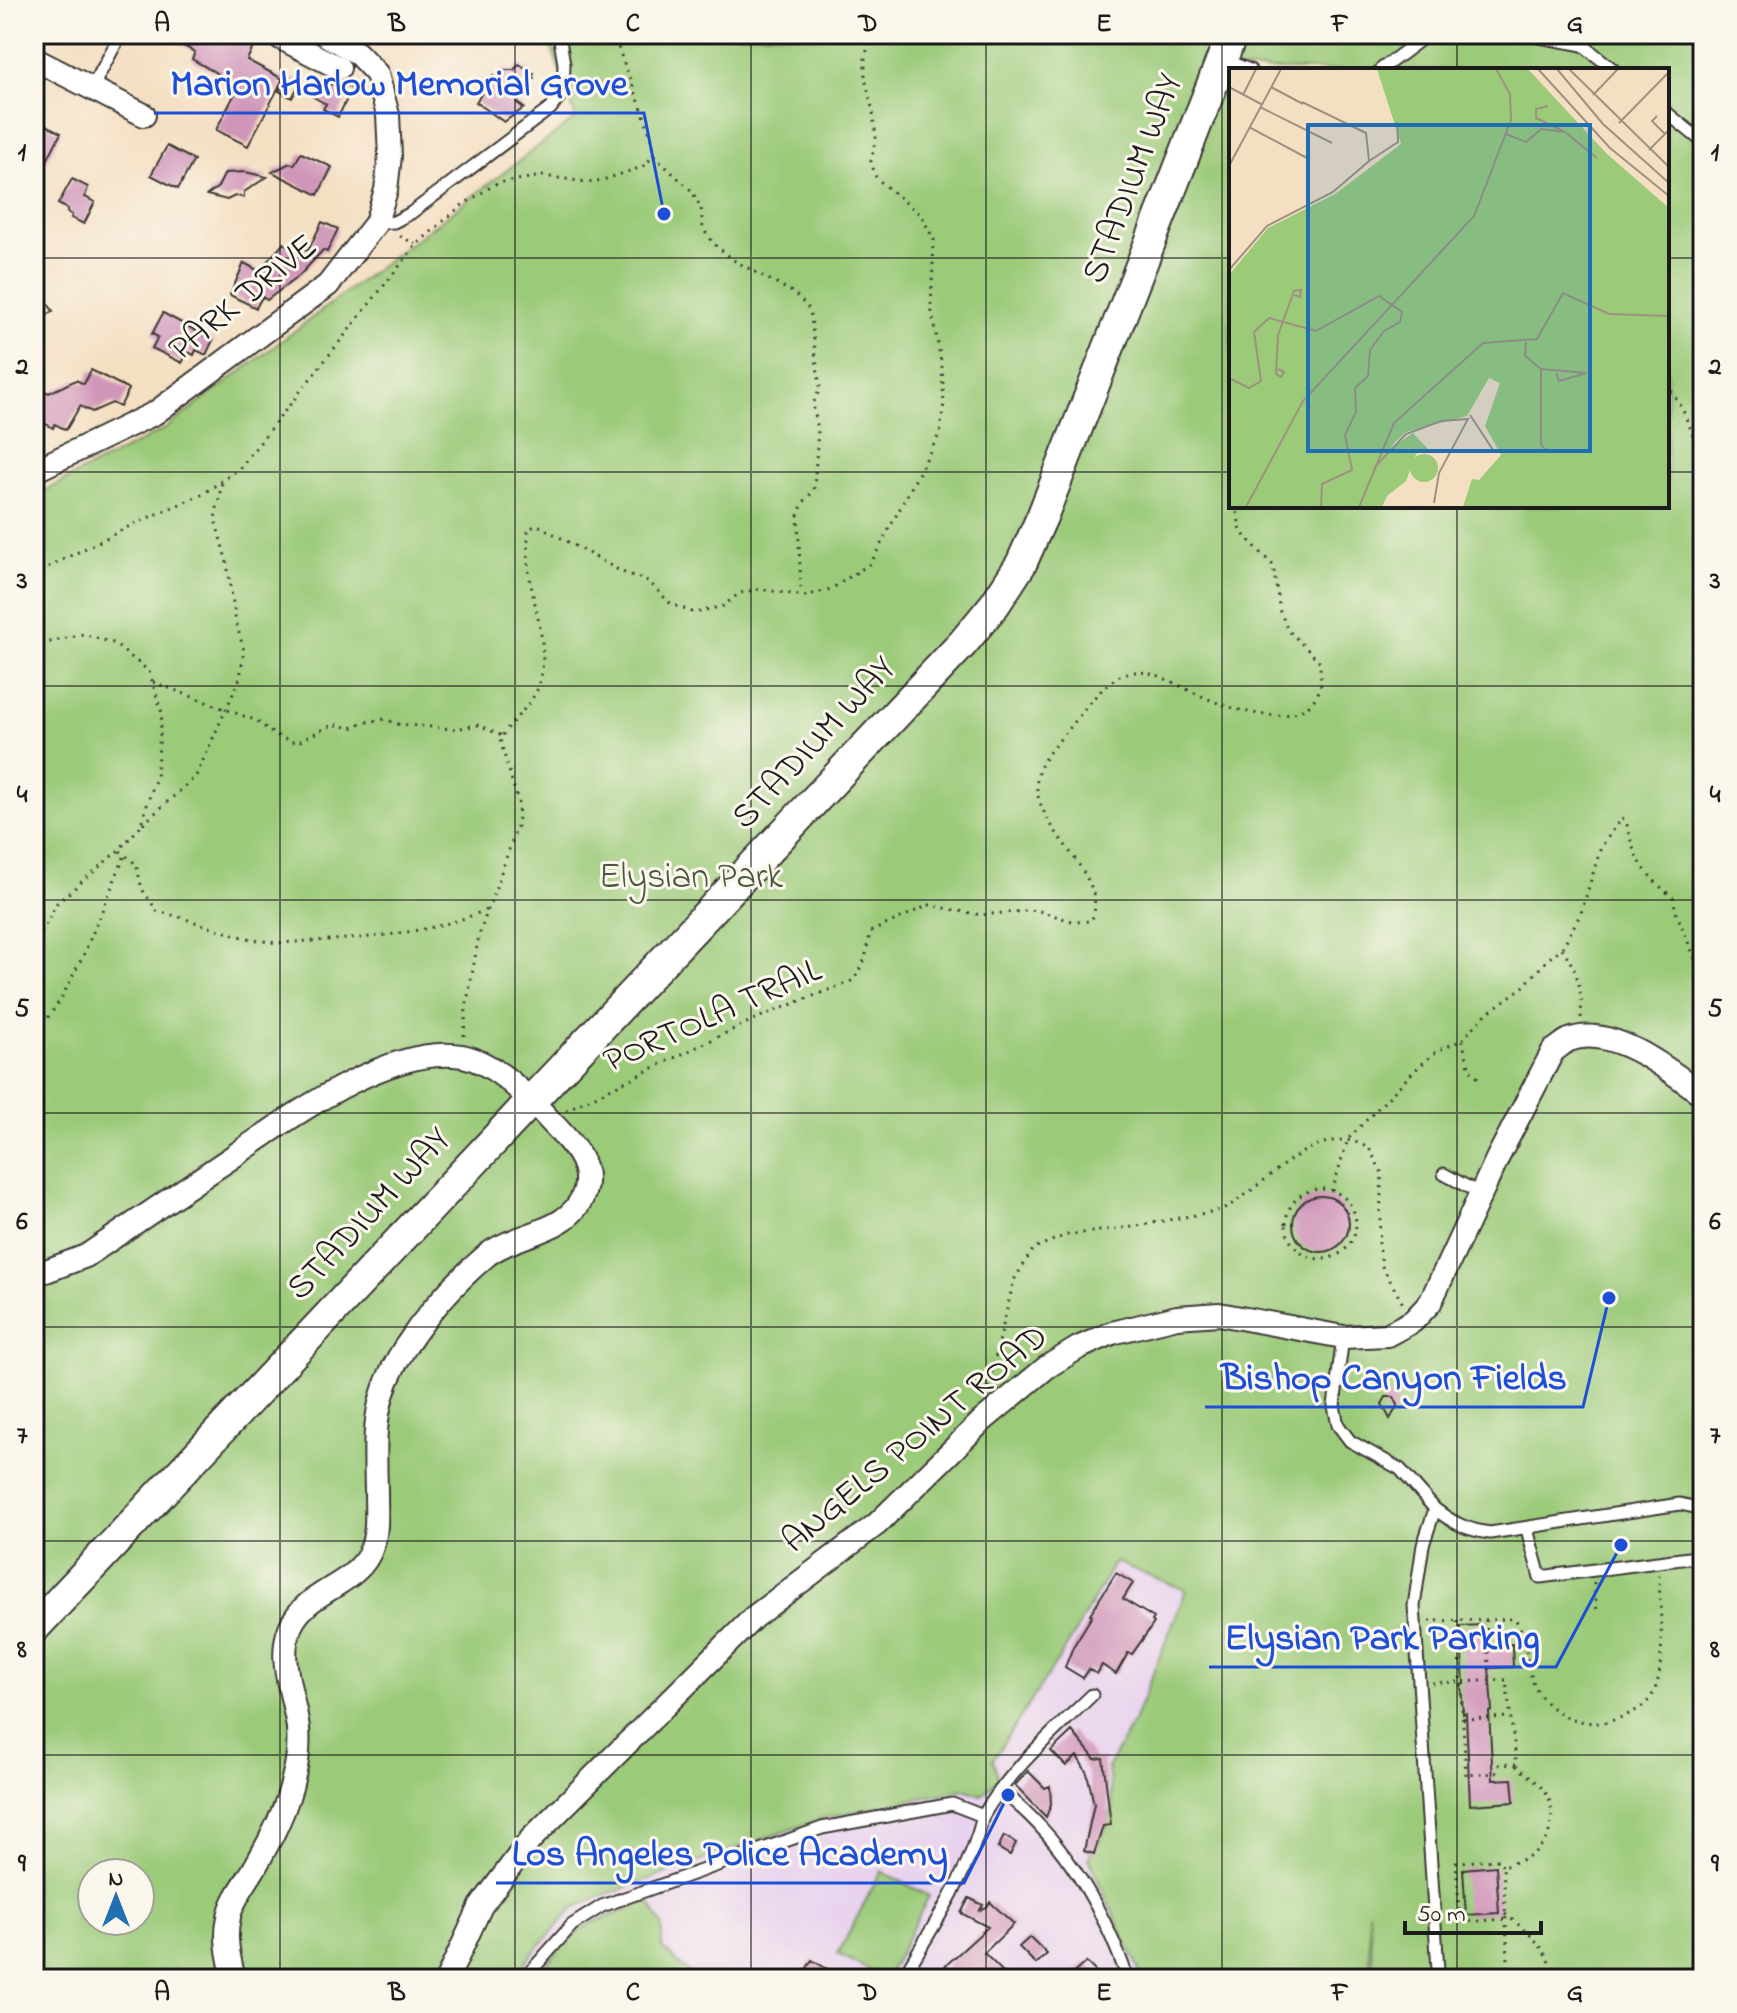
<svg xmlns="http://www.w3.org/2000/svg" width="1737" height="2013" font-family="'Indie Flower',sans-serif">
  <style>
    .built { fill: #e8d2ee }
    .green { fill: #9bca79; stroke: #5c734a; stroke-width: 2; fill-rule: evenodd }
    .building { fill: #d096ba }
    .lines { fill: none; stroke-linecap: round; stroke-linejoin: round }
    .service-casing { stroke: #3c3935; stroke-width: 15 }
    .minor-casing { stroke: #3c3935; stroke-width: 26 }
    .secondary-casing { stroke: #3c3935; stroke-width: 34 }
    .path { stroke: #3c3935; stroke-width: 3; stroke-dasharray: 2 6; stroke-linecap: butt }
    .service { stroke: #fff; stroke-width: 11 }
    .minor { stroke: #fff; stroke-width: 22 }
    .secondary { stroke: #fff; stroke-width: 30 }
    .grid { fill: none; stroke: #1c1c1c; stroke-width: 2; stroke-opacity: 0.55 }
    .labels { text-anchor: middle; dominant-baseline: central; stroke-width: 6; stroke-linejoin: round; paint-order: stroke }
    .street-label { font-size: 36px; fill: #1c1c1c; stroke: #fbf7ec }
    .park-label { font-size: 36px; fill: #48593d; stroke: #fbf7ec }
    .inset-road { fill: none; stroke: #9e9180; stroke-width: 2 }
    .view { fill: #1f6fb2; fill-opacity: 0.15; stroke: #1f6fb2; stroke-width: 4 }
    .inset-edge { fill: none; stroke: #1c1c1c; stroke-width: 4 }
    .leader { fill: none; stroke: #1d4ed8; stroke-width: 3 }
    .callout-dot { fill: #1d4ed8; stroke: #fbf7ec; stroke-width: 3 }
    .callout-label { font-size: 38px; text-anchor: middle; font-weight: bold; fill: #1d4ed8; stroke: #fbf7ec; stroke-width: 6; stroke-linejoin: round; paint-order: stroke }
    .neatline { fill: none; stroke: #1c1c1c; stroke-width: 3 }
    .grid-label { font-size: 26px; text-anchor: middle; font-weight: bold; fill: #1c1c1c }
  </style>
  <rect width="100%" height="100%" fill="#fbf7ec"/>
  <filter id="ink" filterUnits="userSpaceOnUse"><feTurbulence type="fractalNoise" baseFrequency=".0125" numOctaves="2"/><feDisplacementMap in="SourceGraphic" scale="16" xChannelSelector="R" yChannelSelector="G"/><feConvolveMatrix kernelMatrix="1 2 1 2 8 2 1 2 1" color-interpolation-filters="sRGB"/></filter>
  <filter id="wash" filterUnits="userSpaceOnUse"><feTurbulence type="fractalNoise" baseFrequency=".006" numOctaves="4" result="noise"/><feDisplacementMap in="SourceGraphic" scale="32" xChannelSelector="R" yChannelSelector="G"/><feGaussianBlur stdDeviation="1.8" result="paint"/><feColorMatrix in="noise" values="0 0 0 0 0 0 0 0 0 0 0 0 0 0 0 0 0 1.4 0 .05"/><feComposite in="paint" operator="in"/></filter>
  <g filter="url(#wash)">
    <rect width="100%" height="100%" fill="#f4dfc2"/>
    <path class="built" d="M1341 1456 1374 1979H518L537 1936 771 1653Z"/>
    <path class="green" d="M547 34H1703V1979H1374L1369 1911 1370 1979H1143L1088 1858 1101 1840 1113 1808 1108 1767 1135 1719 1186 1590 1115 1562 1069 1643 993 1759 998 1779 982 1795 964 1789 823 1818 604 1895 573 1908 526 1961 518 1979H34V496L165 429 576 118ZM1231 70H1667V506H1231ZM92 1873H140V1921H92Z
      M881 1871 929 1896 886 1979 838 1954Z
      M649 1901 662 1925V1948L688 1972 703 1979H534L566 1942 591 1923Z"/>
    <g id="blocks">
      <path class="building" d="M162 34H222L236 40 239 34H259L247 60 283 79 248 146 216 130 239 86 192 59 195 52Z
        M519 64 534 74 532 76 534 78 517 103 524 108 504 122 476 102 493 76 497 79 503 70H514Z
        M287 76 300 83 292 98 279 91Z
        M324 81 333 85 336 81 340 82 352 89 338 117 323 109 326 104 312 96 318 84 322 86Z
        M46 125 61 133 34 186V144Z
        M167 146 194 160 178 189 151 175Z
        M301 153 332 167 318 195 272 172 290 163 294 165Z
        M245 172 267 177 244 192V197L235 196 227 200 207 195 218 187 225 173Z
        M72 179 88 187 85 197 95 202 84 224 71 218 72 215 67 212 68 209 58 204Z
        M322 222 338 229 327 252 323 250 300 275 267 300 262 297 256 308 230 295 244 263 259 271 284 243 292 250 296 245 308 251Z
        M34 284 53 311 34 325Z
        M163 313 213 340 206 355 196 350 194 355 188 352 182 363 152 348 158 337 152 334Z
        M91 370 129 389 120 407 112 403 92 412 80 406 66 430 55 424 53 428 46 424 34 438V386L49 393 76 380 84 384Z
        M1293 1224a28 28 0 1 1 56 0a28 28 0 1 1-56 0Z
        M1386 1397H1394L1398 1405 1390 1419 1382 1404Z
        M1116 1573 1133 1583 1123 1599 1154 1618 1152 1621 1154 1623 1132 1654 1128 1653 1116 1674 1102 1665 1097 1674 1089 1669 1083 1678 1065 1667 1073 1647 1092 1616 1090 1614Z
        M1483 1625 1485 1646 1512 1644 1513 1667 1489 1668 1492 1711 1489 1712 1493 1780 1512 1779 1514 1802 1470 1805 1466 1713 1463 1714 1461 1685 1464 1684 1460 1626Z
        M1072 1731 1095 1759 1103 1758 1111 1825 1103 1826 1094 1854 1084 1851 1094 1804 1087 1773 1077 1756 1066 1766 1051 1751Z
        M1028 1771 1045 1788 1050 1786 1051 1804 1046 1817 1015 1785Z
        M1004 1836 1016 1843 1010 1855 998 1848Z
        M1496 1866 1499 1913 1466 1915 1463 1869Z
        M969 1898 983 1905 980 1910 987 1907 990 1902 1014 1924 984 1953 1010 1979H957L945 1966 988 1927 961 1913Z
        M1030 1937 1047 1954 1036 1964 1019 1947Z
        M812 1960 844 1979H800Z
        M1086 1962 1103 1979H1067Z"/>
    </g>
  </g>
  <g filter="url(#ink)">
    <use href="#blocks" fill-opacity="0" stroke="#3c3935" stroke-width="2"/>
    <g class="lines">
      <defs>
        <path id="service" d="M1523 34 1583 45 1614 70
          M1222 59 1250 70
          M1380 70 1428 34
          M92 88 121 34
          M1667 113 1703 142
          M376 223 394 222 411 213 551 108 563 92 564 64 559 34
          M1444 1174 1481 1194
          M1343 1337 1334 1406 1338 1425 1350 1441 1400 1469 1435 1509 1423 1545 1414 1606 1438 1970 1441 1979
          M1435 1509C1453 1523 1467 1530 1490 1533L1680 1504 1703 1509
          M1527 1529 1540 1577 1689 1558 1703 1553
          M1000 1790C1062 1837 1102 1905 1128 1979
          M983 1816C1010 1769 1053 1733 1092 1695
          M524 1979 572 1925 602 1906 822 1828 952 1804 983 1816C969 1875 932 1927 902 1979"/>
        <path id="minor" d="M273 34 339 68
          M34 59 144 115
          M34 471 155 413 328 285 376 223 386 190 390 156 388 115 377 74 357 53 324 34
          M34 1272 46 1271 86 1256C129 1227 173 1197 216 1168 278 1127 385 1043 462 1056 493 1062 523 1092 544 1114 563 1136 595 1160 584 1193 570 1234 516 1232 487 1255 456 1281 426 1315 404 1349 371 1400 375 1435 376 1492 376 1510 378 1530 372 1547 359 1587 305 1589 290 1628 277 1660 294 1695 298 1728 299 1742 298 1761 294 1775 287 1809 271 1839 254 1869 246 1883 232 1900 229 1917 224 1938 229 1958 234 1979
          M447 1979 481 1906 531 1839 754 1617 877 1524 982 1421 1047 1367 1078 1348 1112 1333 1177 1317 1219 1314 1343 1337 1387 1335 1413 1321 1430 1303 1498 1157 1553 1051C1558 1048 1563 1043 1569 1040 1611 1023 1671 1071 1703 1095"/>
        <path id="secondary" d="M34 1628 963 643 995 604 1021 564 1042 517 1232 34"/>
      </defs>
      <use href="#service" class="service-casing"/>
      <use href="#minor" class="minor-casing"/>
      <use href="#secondary" class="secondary-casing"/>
      <path class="path" d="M654 156 692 191 701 208 703 229 714 244 735 261 794 293 810 310 820 389 813 404 818 430 814 490 803 503 798 516 801 594
        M400 236 415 244
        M1667 384 1682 408 1695 440V477L1703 509
        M34 574 136 523 201 495 239 469 416 245 461 206 497 183 543 176 594 183 642 167 654 156C650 118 625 73 614 34
        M34 646 83 634 113 643 149 671 162 713 156 777 140 827 119 850 57 903 34 947
        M153 682 257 721 272 733 291 742 300 741 327 727 337 725 351 728 361 723 385 719 398 724 453 729 479 725 502 736
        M143 824 196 776 240 678 244 650 236 623 227 563 215 519 222 482
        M120 851 136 864 142 889 157 911C195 920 231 937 270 942 284 944 299 941 313 941 371 938 434 933 488 909
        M1562 948C1578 972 1583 990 1581 1019
        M1703 1032 1696 1040 1703 1055
        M464 1036 466 1008 479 935 517 827 519 805 500 740C509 722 529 708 537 690 551 653 536 616 530 579 527 563 528 545 528 529L538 525 622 572 648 581 671 604 695 613 723 606 740 593 759 589 805 596 831 589 871 563 940 433 944 403 942 367 931 307 934 240 921 215 876 178 871 161 876 138 873 112 865 78V57L869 44 880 34
        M34 1037 61 999 84 954 125 855
        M1462 1040 1470 1070 1478 1078
        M1701 1070 1703 1058
        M566 1110 757 1018 854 980 865 959 870 932 929 905 981 915 1036 910 1075 922 1091 921C1114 875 1025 825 1038 774 1043 756 1058 742 1069 729 1083 711 1100 687 1120 676 1145 663 1176 685 1199 695 1232 710 1301 734 1319 691 1323 683 1320 669 1319 661L1289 631 1280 612 1273 565 1241 532 1236 506
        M1286 1224a35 35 0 1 1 70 0a35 35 0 1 1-70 0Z
        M1332 1191 1348 1139 1414 1071 1437 1051 1462 1040 1487 1013 1523 987 1547 960 1562 948 1581 913 1601 847 1622 818C1630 826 1628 832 1631 841 1637 864 1654 883 1673 897L1676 912 1703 979
        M988 1388 1014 1280 1034 1248 1066 1235 1132 1227 1221 1210C1263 1190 1295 1140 1345 1140 1353 1140 1362 1145 1369 1148L1382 1173 1379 1244 1382 1266 1403 1304
        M1594 1583 1597 1611
        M1486 1620 1490 1680
        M1429 1621 1515 1619C1532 1643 1522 1675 1543 1699 1556 1714 1577 1723 1597 1723 1609 1723 1616 1719 1627 1715 1637 1710 1645 1706 1651 1697 1668 1673 1659 1604 1659 1574
        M1457 1621 1466 1775 1496 1773 1499 1765 1517 1764
        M1432 1683 1506 1680 1517 1767C1541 1784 1557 1797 1550 1828 1548 1838 1541 1848 1532 1854 1524 1860 1512 1863 1503 1866L1509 1979
        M1463 1719 1511 1717
        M1502 1866 1499 1860 1456 1862 1460 1922 1506 1919
        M1505 1914C1529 1933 1549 1947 1553 1979
        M1691 1979 1703 1974"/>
      <use href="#service" class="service"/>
      <use href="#minor" class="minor"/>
      <use href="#secondary" class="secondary"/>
    </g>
  </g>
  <path class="grid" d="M280 34V1979M515 34V1979M751 34V1979M986 34V1979M1222 34V1979M1457 34V70M34 258H1231M1667 258H1703M34 472H1231M1667 472H1703M1457 506V1979M34 686H1703M34 900H1703M34 1113H1703M34 1327H1703M34 1541H1703M34 1755H1703"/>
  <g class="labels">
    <g class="street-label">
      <text transform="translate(1134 179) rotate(-69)">STADIUM WAY</text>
      <text transform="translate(244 299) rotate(-39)">PARK DRIVE</text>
      <text transform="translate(815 744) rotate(-47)">STADIUM WAY</text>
      <text transform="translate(713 1017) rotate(-24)">PORTOLA TRAIL</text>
      <text transform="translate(370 1215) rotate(-47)">STADIUM WAY</text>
      <text transform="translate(916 1440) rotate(-40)">ANGELS POINT ROAD</text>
    </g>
    <g class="park-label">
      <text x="691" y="878">Elysian Park</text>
    </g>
  </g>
  <g transform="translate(1229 68)">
    <rect width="440" height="440" fill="#f4dfc2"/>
    <path d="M148 1H299L377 85 440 140V439H234L243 411 250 412 272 387 256 358 271 315 260 310 238 348 177 364 165 375 162 380 184 365 199 381 187 386 177 413 158 428 153 439H0V207L39 160 106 126 172 76ZM181 400a14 14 0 1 1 28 0a14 14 0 1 1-28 0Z" fill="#9bca79"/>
    <path class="inset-road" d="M309 1 381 80 440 128M328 1 374 56 440 115M340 1 440 99M0 19 32 36M42 19 74 36M14 27 27 1M364 27 389 1M319 38 307 41V50L336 64M31 39 103 75M428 48 423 53 436 66M390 55 440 4M20 59 78 90M277 66 297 74 312 61 336 64 368 90M420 82 440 62M140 93 169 74 168 54M0 98 52 1M0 202 38 158 104 124 140 93 137 65 73 34M297 274 296 288 312 301V376L317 383M49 301 55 304 52 309 47 306 49 267 65 223 72 222 71 229 65 227M312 301 358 305 330 313 327 305M0 310 20 320 32 313 25 264 40 250 87 263 150 228 173 244 171 254 155 263 141 282 139 308 126 320 127 344 116 367 123 402 93 416 92 439M241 347 264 382M145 400 177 366 212 353 239 351 210 405 205 435M17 439 74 333 245 148 282 52 281 26 267 1M130 439 165 355 254 275 308 271 334 225 380 246 440 248"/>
    <path class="view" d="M79 57H361V383H79Z"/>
    <rect width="440" height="440" class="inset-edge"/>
  </g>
  <path class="leader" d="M664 214L644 113H154M1609 1298L1583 1407H1205M1621 1545L1556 1667H1209M1008 1795L964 1883H496"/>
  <g class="callout-dot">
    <circle cx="664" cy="214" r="8"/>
    <circle cx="1609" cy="1298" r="8"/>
    <circle cx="1621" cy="1545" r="8"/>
    <circle cx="1008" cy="1795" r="8"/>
  </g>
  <g class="callout-label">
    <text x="399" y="95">Marion Harlow Memorial Grove</text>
    <text x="1394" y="1389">Bishop Canyon Fields</text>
    <text x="1382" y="1649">Elysian Park Parking</text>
    <text x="730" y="1865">Los Angeles Police Academy</text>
  </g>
  <rect width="1737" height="2013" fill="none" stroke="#fbf7ec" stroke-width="88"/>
  <g transform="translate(116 1897)"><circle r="38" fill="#fbf7ec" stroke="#a29f99" stroke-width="2"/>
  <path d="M0-6L14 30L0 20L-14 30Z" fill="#1f6fb2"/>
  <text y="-12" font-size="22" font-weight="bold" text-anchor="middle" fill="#1c1c1c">N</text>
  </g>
  <path d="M1405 1921v12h136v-12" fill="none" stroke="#1c1c1c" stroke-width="4"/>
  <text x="1417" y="1921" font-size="24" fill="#1c1c1c" stroke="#fbf7ec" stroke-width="6" paint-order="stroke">50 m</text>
  <rect x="44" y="44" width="1649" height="1925" class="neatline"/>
  <g class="grid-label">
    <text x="162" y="31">A</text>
    <text x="397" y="31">B</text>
    <text x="633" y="31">C</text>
    <text x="868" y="31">D</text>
    <text x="1104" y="31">E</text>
    <text x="1340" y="31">F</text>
    <text x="1575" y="31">G</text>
    <text x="22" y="160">1</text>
    <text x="1715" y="160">1</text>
    <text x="22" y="374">2</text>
    <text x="1715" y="374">2</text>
    <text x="22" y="588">3</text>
    <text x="1715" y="588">3</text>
    <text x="22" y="802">4</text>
    <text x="1715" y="802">4</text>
    <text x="22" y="1016">5</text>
    <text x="1715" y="1016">5</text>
    <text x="22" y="1229">6</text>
    <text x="1715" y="1229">6</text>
    <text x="22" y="1443">7</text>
    <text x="1715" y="1443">7</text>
    <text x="22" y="1657">8</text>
    <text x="1715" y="1657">8</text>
    <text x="22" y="1871">9</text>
    <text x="1715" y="1871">9</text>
    <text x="162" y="2000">A</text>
    <text x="397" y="2000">B</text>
    <text x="633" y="2000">C</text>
    <text x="868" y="2000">D</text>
    <text x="1104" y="2000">E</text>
    <text x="1340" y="2000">F</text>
    <text x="1575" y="2000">G</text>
  </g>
</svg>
